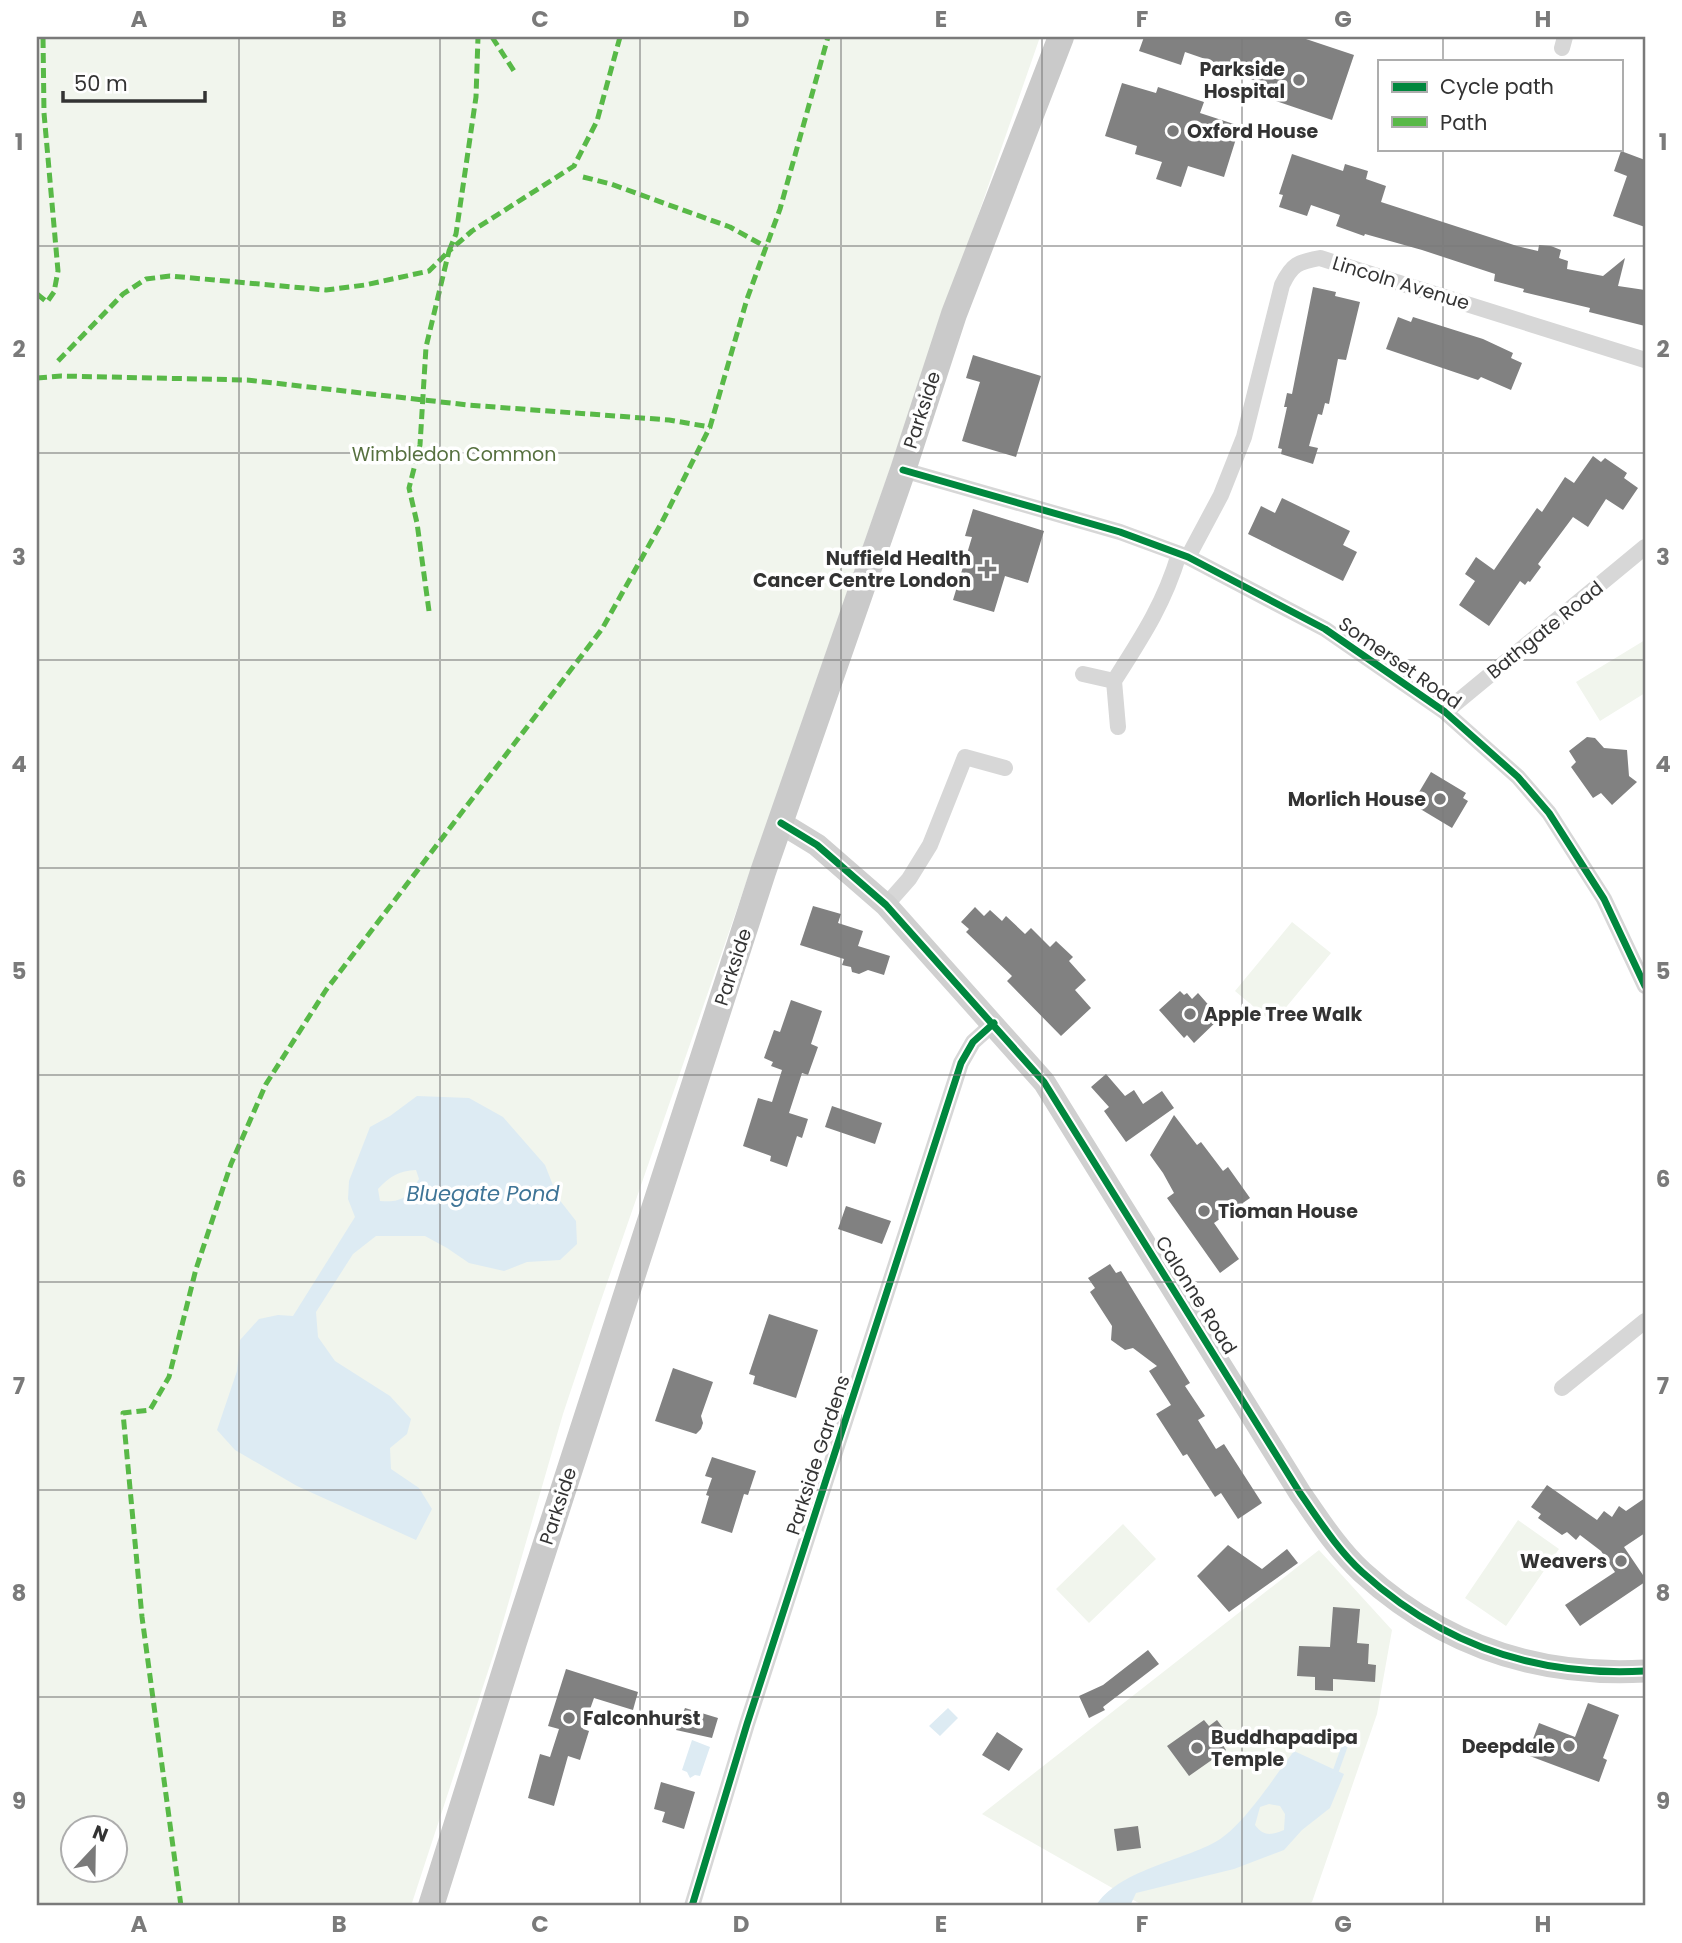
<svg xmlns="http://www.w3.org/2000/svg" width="1682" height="1943" font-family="Poppins,sans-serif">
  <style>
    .green { fill: #f1f5ed; fill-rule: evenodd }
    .water { fill: #ddebf3; fill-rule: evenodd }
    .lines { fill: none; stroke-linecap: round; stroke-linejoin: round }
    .stream { stroke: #ddebf3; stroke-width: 6 }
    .building { fill: #818181 }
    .street { stroke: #d7d7d7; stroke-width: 16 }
    .secondary { stroke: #d0d0d0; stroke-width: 23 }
    .primary { stroke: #cacaca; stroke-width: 26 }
    .quiet { stroke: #58b947; stroke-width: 5; stroke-dasharray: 10 5; stroke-linecap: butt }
    .cycleway-casing { stroke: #fff; stroke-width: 11 }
    .cycleway { stroke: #00873e; stroke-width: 7 }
    .grid { fill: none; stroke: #7a7a7a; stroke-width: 2; stroke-opacity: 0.55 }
    .poi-dot { fill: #7a7a7a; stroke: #fff; stroke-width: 2.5 }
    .labels { text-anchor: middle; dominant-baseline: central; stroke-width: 7; stroke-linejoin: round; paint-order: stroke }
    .poi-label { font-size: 19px; font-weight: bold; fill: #333; stroke: #fff; text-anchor: end }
    .street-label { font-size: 19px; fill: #333; stroke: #fff }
    .park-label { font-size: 19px; fill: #56703f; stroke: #fff }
    .water-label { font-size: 21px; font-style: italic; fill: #3f7597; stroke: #fff }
    .neatline { fill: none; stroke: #7a7a7a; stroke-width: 2.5 }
    .grid-label { font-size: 23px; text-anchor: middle; font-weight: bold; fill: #7a7a7a }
  </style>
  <rect width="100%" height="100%" fill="#fff"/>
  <path class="green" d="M37 37H1040L598 1309 563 1414 494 1653 411 1906H37ZM74 1828H116V1870H74Z
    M1645 640V693L1600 721 1576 682Z
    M1292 922 1331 953 1273 1023 1235 991Z
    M1518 1520 1559 1549 1506 1626 1465 1598Z
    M1123 1524 1156 1559 1089 1623 1056 1589Z
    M1319 1550 1392 1630 1377 1714 1312 1902 1302 1906H1144L982 1814Z"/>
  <path class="water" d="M417 1096 469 1098 503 1117 545 1165 558 1198 576 1221 577 1244 560 1260 527 1262 504 1271 469 1263 447 1248 425 1236H376L353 1254 316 1312 318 1337 335 1361 390 1396 411 1419 407 1434 390 1448 391 1469 419 1488 432 1509 416 1540 297 1486 235 1450 217 1430 237 1371 240 1340 259 1319 278 1315 293 1316 355 1217 348 1199 349 1181 370 1127 390 1116ZM416 1170 419 1179C408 1197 402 1203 380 1201L378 1189C390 1176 399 1171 416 1170Z
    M948 1708 958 1718 940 1736 929 1726Z
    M692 1740 710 1747 700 1776 695 1775 690 1778 687 1772 682 1770Z
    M1294 1751 1344 1774 1330 1808 1302 1830 1284 1850 1234 1869 1136 1893 1130 1906H1096C1116 1871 1185 1860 1217 1841 1244 1825 1274 1777 1294 1751ZM1269 1804 1280 1806 1285 1814 1284 1830C1272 1835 1264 1837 1255 1825L1260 1807Z"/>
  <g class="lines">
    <path class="stream" d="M1334 1776 1348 1737"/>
  </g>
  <path class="building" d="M1144 37H1300L1354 55 1332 120 1261 96 1265 84 1239 75 1240 71 1185 52 1181 65 1139 51Z
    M1122 83 1156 93 1158 87 1204 102 1200 113 1240 126 1224 177 1188 166 1181 187 1156 179 1162 162 1135 154 1137 146 1105 136Z
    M1621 151 1645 160V227L1613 216 1627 176 1614 171Z
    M1292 154 1343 171 1345 164 1368 171 1366 179 1386 186 1381 202 1517 246 1538 251 1539 245 1551 246 1561 250 1559 258 1568 261 1567 269 1603 276 1625 258 1618 286 1645 290V326L1589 312 1590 308 1523 292 1524 289 1494 281 1495 274 1422 250 1365 234 1364 236 1336 226 1340 215 1311 205 1307 216 1279 207 1283 195 1279 194Z
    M1313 287 1336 292 1335 296 1360 302 1346 360 1338 359 1329 404 1325 403 1322 415 1318 414 1309 446 1318 448 1313 464 1281 454 1282 449 1278 448 1287 407H1284L1287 393 1292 394Z
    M1398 317 1411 322 1413 317 1483 339 1513 353 1511 358 1522 363 1511 390 1481 377 1478 380 1386 349Z
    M973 355 1041 376 1016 457 962 441 980 382 966 378Z
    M1593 456 1601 462 1605 458 1627 473 1624 478 1638 488 1623 510 1606 499 1588 527 1573 517 1538 564 1541 567 1530 582 1528 581 1525 585 1520 581 1489 626 1459 605 1475 581 1465 574 1476 557 1494 570 1537 508 1542 512 1565 477 1574 483Z
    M1282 498 1350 531 1343 545 1357 552 1343 581 1248 534 1261 506 1275 513Z
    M973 509 1044 531 1028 583 1005 576 994 612 953 600 972 537 965 536Z
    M1587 737 1595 738 1604 748 1627 750 1629 776 1637 782 1612 805 1601 793 1593 798 1571 767 1576 762 1569 751Z
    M1431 772 1466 793 1463 798 1468 801 1452 828 1412 804Z
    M813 906 841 914 838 923 863 931 858 946 890 956 884 975 868 970 859 974 852 972 851 967 842 965 844 959 800 945Z
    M975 907 984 916 990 910 1002 921 1006 916 1025 934 1031 928 1050 947 1056 941 1073 957 1069 961 1086 980 1075 990 1091 1008 1061 1036 1007 981 1012 976 966 932 969 929 961 922Z
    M1180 991 1184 995 1187 993 1192 999 1198 993 1220 1018 1194 1043 1187 1035 1184 1038 1159 1010Z
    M791 1000 822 1011 811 1044 818 1047 808 1075 802 1073 789 1113 808 1119 802 1138 797 1136 787 1167 770 1161 771 1156 743 1146 758 1098 772 1102 782 1070 771 1066 773 1062 764 1058 774 1030 780 1032Z
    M1106 1074 1125 1096 1134 1090 1143 1104 1162 1091 1174 1108 1126 1142 1104 1111 1109 1107 1091 1087Z
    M832 1106 882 1123 875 1144 825 1127Z
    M1174 1115 1197 1145 1201 1142 1223 1171 1228 1167 1250 1198 1214 1223 1239 1259 1220 1273 1167 1198 1174 1193 1163 1173 1150 1155Z
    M846 1206 891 1221 882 1244 838 1229Z
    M1110 1264 1116 1273 1121 1271 1190 1383 1185 1386 1205 1416 1198 1420 1216 1449 1224 1444 1262 1503 1238 1519 1221 1493 1215 1497 1187 1454 1183 1456 1156 1414 1171 1405 1149 1371 1157 1366 1133 1348 1125 1350 1111 1340 1112 1326 1090 1292 1095 1288 1088 1278Z
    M769 1314 818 1330 796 1398 753 1384 755 1376 749 1374Z
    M673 1368 713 1382 701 1416 703 1423 701 1429 696 1434 655 1421Z
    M712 1457 756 1471 748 1495 744 1494 732 1533 701 1523 709 1496 706 1495 712 1478 705 1476Z
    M1547 1485 1597 1520 1604 1511 1612 1517 1619 1506 1626 1511 1645 1498V1533L1624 1547 1645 1578V1582L1580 1626 1565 1605 1615 1572 1601 1551 1580 1535 1576 1540 1567 1532 1562 1535 1538 1518 1541 1514 1531 1507Z
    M1228 1545 1262 1569 1287 1549 1298 1563 1229 1612 1197 1576Z
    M1333 1607 1360 1609 1357 1643 1369 1644 1368 1664 1376 1665 1375 1682 1333 1679V1691L1315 1690V1677L1297 1676 1299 1646 1330 1647Z
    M1148 1650 1159 1664 1103 1707 1105 1710 1089 1718 1079 1696 1103 1685Z
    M566 1669 638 1692 633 1710 594 1698 583 1729 589 1731 580 1760 568 1756 554 1806 528 1798 540 1754 550 1757 559 1729 548 1726Z
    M1588 1703 1619 1715 1603 1758 1607 1760 1599 1782 1527 1755 1539 1723 1575 1737Z
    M685 1708 718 1718 712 1738 676 1730Z
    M1204 1720 1209 1726 1217 1720 1229 1736 1221 1742 1226 1750 1189 1776 1167 1746Z
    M997 1732 1023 1749 1009 1771 982 1755Z
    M661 1782 695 1792 684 1829 662 1822 665 1812 654 1809Z
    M1138 1826 1141 1848 1117 1851 1114 1829Z"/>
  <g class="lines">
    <path class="street" d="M1562 48 1565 37
      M903 470 1120 532 1188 557 1325 629 1445 712 1518 777 1549 813 1604 899 1645 986
      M1188 557 1221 495 1244 437 1282 285C1292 264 1298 262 1320 258L1645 360
      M1083 674 1114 681C1142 637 1164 604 1179 554
      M1114 681 1118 727
      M1445 712 1645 547
      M886 905 909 879 930 845 965 757 1005 768
      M1562 1388 1645 1321
      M692 1906 747 1724 961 1063 973 1042 994 1023"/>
    <path class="secondary" d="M781 823 817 845 886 905 1044 1082 1300 1493C1319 1520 1337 1549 1362 1572 1442 1645 1538 1677 1645 1671"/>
    <path class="primary" d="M431 1906 514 1642 763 872 903 470 954 314 1061 37"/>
    <path class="quiet" d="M492 37 514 71
      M583 177 611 184 730 227 766 247
      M37 294 47 302 54 292 58 271 44 113 43 37
      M58 361 123 294 146 279 170 276 326 290 365 285 429 271 449 251 456 234 476 97 478 37
      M37 378 61 376 247 380 468 405 669 420 710 427
      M429 611 417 523 409 488 420 445 426 347 449 251 472 231 574 166 597 121 620 37
      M181 1906 142 1617 123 1413 150 1410 169 1377 196 1269 231 1164 266 1084 326 990 602 629 662 522 710 427 747 299 780 209 828 37"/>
    <defs>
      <path id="cycleway" d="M903 470 1120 532 1188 557 1325 629 1445 712 1518 777 1549 813 1604 899 1645 986
        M781 823 817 845 886 905 1044 1082 1300 1493C1319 1520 1337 1549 1362 1572 1442 1645 1538 1677 1645 1671
        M692 1906 747 1724 961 1063 973 1042 994 1023"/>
    </defs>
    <use href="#cycleway" class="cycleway-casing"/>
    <use href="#cycleway" class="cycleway"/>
  </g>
  <path class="grid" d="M239 37V1906M440 37V1906M640 37V1906M841 37V1906M1042 37V1906M1242 37V1906M1443 37V61M1443 149V1906M37 246H1645M37 453H1645M37 660H1645M37 868H1645M37 1075H1645M37 1282H1645M37 1490H1645M37 1697H1645"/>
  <g class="poi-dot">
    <circle cx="1299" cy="80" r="7"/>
    <circle cx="1173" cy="131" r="7"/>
    <path d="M983.5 558.5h7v7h7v7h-7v7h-7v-7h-7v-7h7z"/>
    <circle cx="1440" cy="799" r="7"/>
    <circle cx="1190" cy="1014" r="7"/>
    <circle cx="1204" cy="1211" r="7"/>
    <circle cx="1621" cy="1561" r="7"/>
    <circle cx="569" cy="1718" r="7"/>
    <circle cx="1569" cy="1746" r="7"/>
    <circle cx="1197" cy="1748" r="7"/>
  </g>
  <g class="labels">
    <g class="poi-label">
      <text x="1285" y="69">Parkside<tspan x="1285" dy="22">Hospital</tspan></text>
      <text x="1187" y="131" text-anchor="start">Oxford House</text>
      <text x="971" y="558">Nuffield Health<tspan x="971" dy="22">Cancer Centre London</tspan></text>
      <text x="1426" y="799">Morlich House</text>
      <text x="1204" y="1014" text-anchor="start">Apple Tree Walk</text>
      <text x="1218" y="1211" text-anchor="start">Tioman House</text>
      <text x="1607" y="1561">Weavers</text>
      <text x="583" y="1718" text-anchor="start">Falconhurst</text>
      <text x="1211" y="1737" text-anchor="start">Buddhapadipa<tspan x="1211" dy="22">Temple</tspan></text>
      <text x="1555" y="1746">Deepdale</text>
    </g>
    <g class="street-label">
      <text transform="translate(1401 283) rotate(17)">Lincoln Avenue</text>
      <text transform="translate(922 410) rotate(-72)">Parkside</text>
      <text transform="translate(1545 630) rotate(-39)">Bathgate Road</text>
      <text transform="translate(1400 663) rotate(35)">Somerset Road</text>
      <text transform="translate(733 967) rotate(-72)">Parkside</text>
      <text transform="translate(1196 1295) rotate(58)">Calonne Road</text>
      <text transform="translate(818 1455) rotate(-72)">Parkside Gardens</text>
      <text transform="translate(558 1506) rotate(-72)">Parkside</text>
    </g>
    <g class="park-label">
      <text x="454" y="454">Wimbledon Common</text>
    </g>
    <g class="water-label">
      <text x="483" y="1193">Bluegate Pond</text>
    </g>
  </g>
  <rect width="1682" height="1943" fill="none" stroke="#ffffff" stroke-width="77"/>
  <rect x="1378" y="60" width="245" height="91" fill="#ffffff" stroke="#adadad" stroke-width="2"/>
  <rect x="1392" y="82" width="35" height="10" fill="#00873e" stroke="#adadad" stroke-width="2"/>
  <text x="1440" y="94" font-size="21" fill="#333333">Cycle path</text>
  <rect x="1392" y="117" width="35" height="10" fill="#58b947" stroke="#adadad" stroke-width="2"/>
  <text x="1440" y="130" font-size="21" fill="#333333">Path</text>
  <g transform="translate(94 1849) rotate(22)"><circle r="33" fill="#ffffff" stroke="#adadad" stroke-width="2"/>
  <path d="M0-5L12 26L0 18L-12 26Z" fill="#7a7a7a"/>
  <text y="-10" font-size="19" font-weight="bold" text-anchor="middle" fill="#333333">N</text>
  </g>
  <path d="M63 91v10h142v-10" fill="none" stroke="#333333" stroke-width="3.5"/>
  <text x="74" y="91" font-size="21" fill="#333333" stroke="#ffffff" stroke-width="5" paint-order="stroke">50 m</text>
  <rect x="38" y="38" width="1606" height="1866" class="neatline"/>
  <g class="grid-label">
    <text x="139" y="27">A</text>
    <text x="339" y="27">B</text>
    <text x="540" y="27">C</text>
    <text x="741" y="27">D</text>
    <text x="941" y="27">E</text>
    <text x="1142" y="27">F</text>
    <text x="1343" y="27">G</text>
    <text x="1543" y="27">H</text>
    <text x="19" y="150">1</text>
    <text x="1663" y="150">1</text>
    <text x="19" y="357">2</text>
    <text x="1663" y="357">2</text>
    <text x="19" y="565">3</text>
    <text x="1663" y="565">3</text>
    <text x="19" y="772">4</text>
    <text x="1663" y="772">4</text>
    <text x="19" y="979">5</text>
    <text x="1663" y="979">5</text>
    <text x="19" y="1187">6</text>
    <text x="1663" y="1187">6</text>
    <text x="19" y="1394">7</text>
    <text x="1663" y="1394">7</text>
    <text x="19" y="1601">8</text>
    <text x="1663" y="1601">8</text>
    <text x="19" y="1809">9</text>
    <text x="1663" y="1809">9</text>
    <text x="139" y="1932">A</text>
    <text x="339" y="1932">B</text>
    <text x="540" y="1932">C</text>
    <text x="741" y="1932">D</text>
    <text x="941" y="1932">E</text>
    <text x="1142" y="1932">F</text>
    <text x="1343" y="1932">G</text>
    <text x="1543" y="1932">H</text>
  </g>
</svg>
